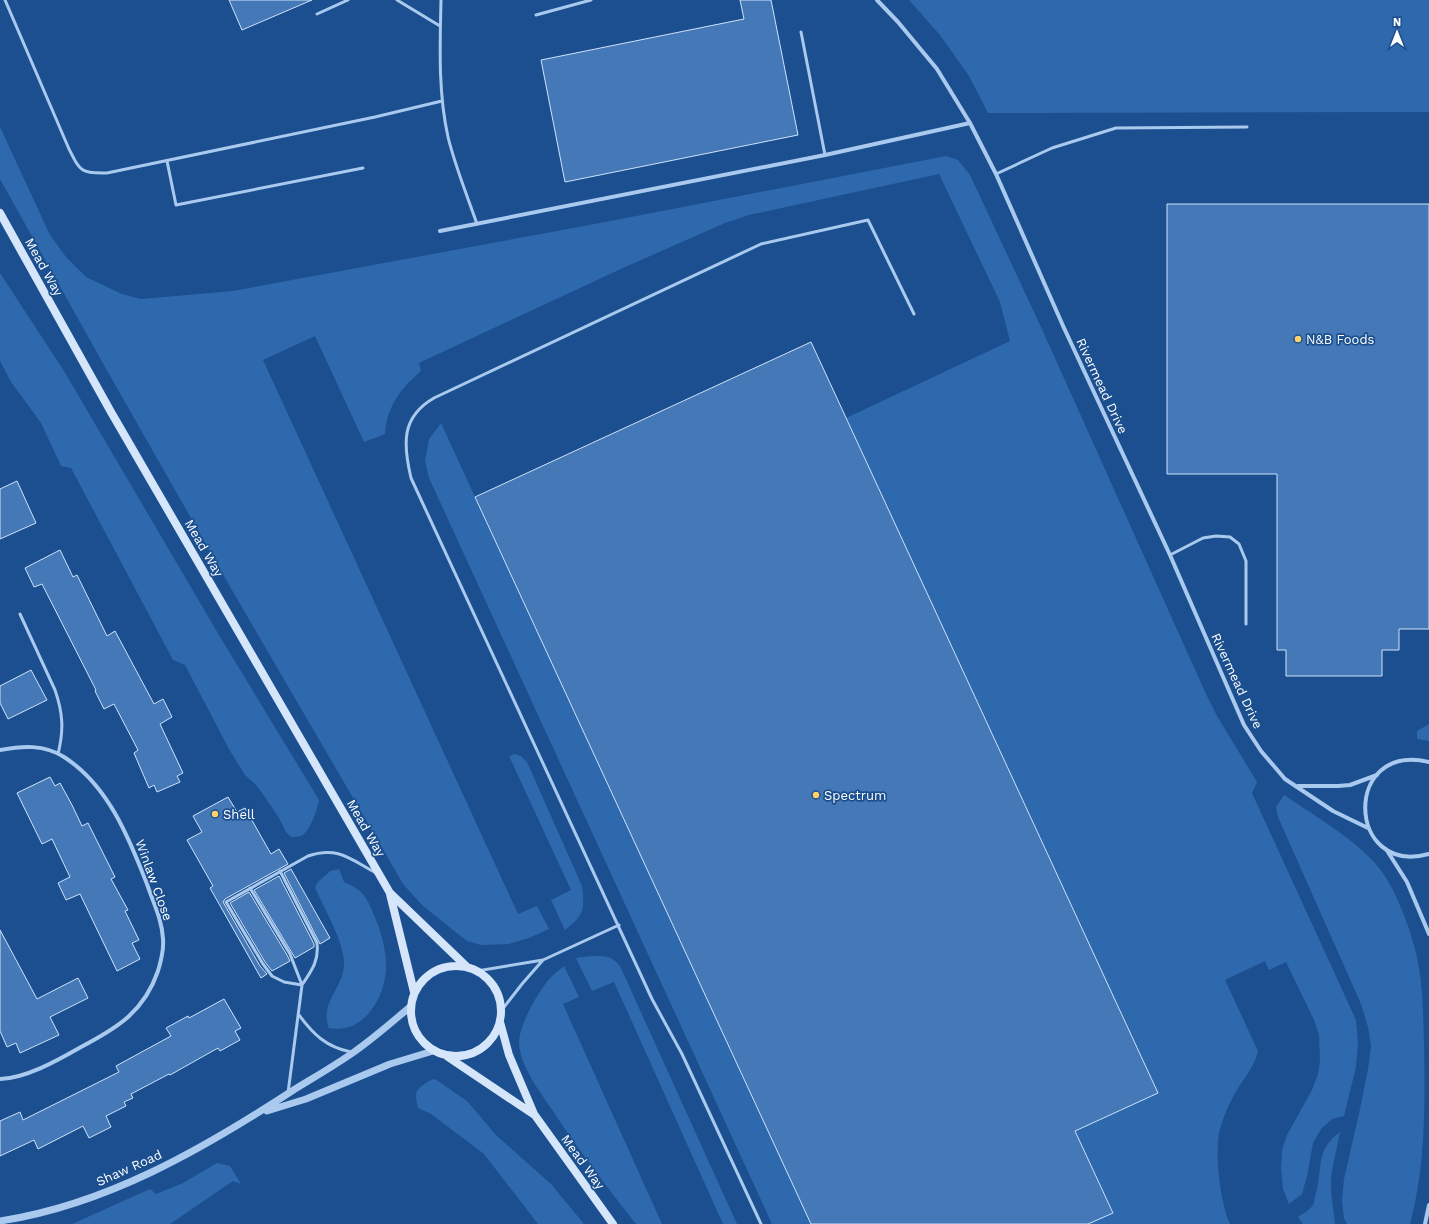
<svg xmlns="http://www.w3.org/2000/svg" width="1429" height="1224" font-family="'Work Sans',sans-serif">
  <style>
    .green { fill: #2e69ad }
    .building { fill: #4478b7; stroke: #cfe3fa }
    .lines { fill: none; stroke-linecap: round; stroke-linejoin: round }
    .service { stroke: #a9c9ee; stroke-width: 3 }
    .minor { stroke: #a9c9ee; stroke-width: 4 }
    .tertiary { stroke: #a9c9ee; stroke-width: 7 }
    .secondary { stroke: #d6e6fa; stroke-width: 8 }
    .poi-dot { fill: #ffd166; stroke: #1b4f8f; stroke-width: 1.5 }
    .labels { text-anchor: middle; dominant-baseline: central; stroke-width: 3.5; stroke-linejoin: round; paint-order: stroke }
    .street-label { font-size: 13px; fill: #fff; stroke: #1b4f8f }
    .poi-label { font-size: 13px; fill: #fff; stroke: #1b4f8f; text-anchor: start }
  </style>
  <rect width="100%" height="100%" fill="#1b4f8f"/>
  <path class="green" d="M909 0H1429V112L988 113 969 76 940 35Z
    M0 127 50 235 66 257 86 277 122 294 141 299 233 291 600 223 946 156 958 160 970 175 1041 327 1206 694 1217 716 1257 782 1252 793 1356 1020 1358 1043 1356 1067 1344 1116 1332 1119 1321 1129 1313 1143 1307 1176 1302 1194 1289 1204 1283 1189 1281 1168 1282 1150 1287 1135 1312 1090 1318 1074 1320 1060 1319 1035 1314 1020 1286 962 1269 970 1265 961 1225 980 1258 1051C1254 1069 1240 1082 1232 1099 1226 1110 1222 1121 1219 1133 1215 1157 1220 1202 1230 1224H1088L1113 1212 1075 1131 1158 1093 846 418 1010 341 1000 302 939 174 749 215 725 223 623 268 419 363 421 371C401 388 387 406 385 434L364 442 315 336 263 360 518 914 537 906 549 929 529 938 509 944 481 945 467 941 423 906 403 884 384 851 236 597 105 367 0 179Z
    M0 273 64 371 219 635 319 800C317 810 311 828 304 834 300 837 295 837 291 837L286 832 279 818 267 800 257 786 245 775 230 751 185 665 173 660 71 468 61 466 41 423 11 382 0 361Z
    M441 423 475 497 811 1224H772L429 478 425 461 429 439Z
    M1429 724V741L1417 739V731Z
    M515 754 521 756 527 762 582 886C585 910 584 915 565 930L551 900 571 890 509 756Z
    M1284 795C1315 816 1357 840 1380 869 1395 888 1409 926 1415 949 1423 979 1423 1012 1424 1043 1425 1103 1426 1165 1410 1224H1347L1344 1218 1342 1201 1344 1179 1360 1109 1368 1069 1371 1046 1368 1027 1361 1004 1278 817 1276 807Z
    M339 869 344 882C351 885 357 888 362 893 369 901 372 911 376 920 389 953 392 984 369 1013 359 1025 345 1031 329 1028 319 1003 343 989 344 965 345 943 324 908 315 888 317 880 325 877 330 871Z
    M591 956C604 956 611 955 620 966L737 1224H723L614 982 592 991 576 958Z
    M564 966 579 997 563 1004 662 1224H636C606 1186 577 1148 551 1108 539 1091 520 1065 519 1043 519 1024 539 990 552 976 556 972 561 969 564 966Z
    M435 1079 467 1101 496 1135 551 1184 584 1224H538L484 1154 431 1114 418 1108C416 1098 413 1092 423 1085 427 1082 430 1080 435 1079Z
    M1340 1132 1331 1176V1191L1335 1224H1303L1298 1217C1302 1214 1310 1210 1313 1205 1314 1202 1315 1197 1316 1193 1323 1168 1315 1150 1340 1132Z
    M217 1163 230 1166 241 1184 233 1181 170 1224H72L150 1189 156 1194 183 1183Z"/>
  <path class="building" d="M229 0H312L242 30Z
    M740 0H771L798 135 565 182 541 60 744 19Z
    M1167 204H1429V629H1399V650H1382V676H1286V650H1277V474H1167Z
    M811 342 1158 1093 1075 1131 1113 1213 1088 1224H811L475 497Z
    M17 481 36 523 0 539V489Z
    M60 550 73 577 77 575 107 636 115 631 154 704 163 699 172 717 160 724 183 773 177 776 180 782 157 792 154 785 149 788 134 753 138 750 114 704 104 709 95 691 96 690 42 584 34 587 25 568Z
    M31 670 47 700 8 719 0 703V686Z
    M50 777 55 786 60 783 72 805 82 826 88 823 115 877 111 879 128 910 125 911 139 940 132 943 140 959 117 971 80 894 66 900 58 883 70 877 52 839 42 844 17 793Z
    M228 797 237 812 245 808 271 854 279 849 288 864 225 899 223 902 260 966 267 974 261 978 210 888 213 886 187 840 202 832 193 816Z
    M291 869 330 938 320 944 284 873Z
    M279 876 314 944V947L295 958 254 890Z
    M249 892 287 955 290 961 272 971 265 962 230 903Z
    M0 930 37 999 78 978 88 998 50 1017 59 1035 20 1053 16 1043 7 1047 0 1031Z
    M224 999 241 1028 235 1031 240 1040 220 1051 218 1048 170 1075 169 1074 131 1094 133 1098 124 1102 126 1106 106 1116 111 1127 89 1138 83 1126 38 1149 34 1140 0 1156V1121L20 1112 23 1120 119 1072 116 1066 171 1036 166 1028 188 1016 189 1018Z"/>
  <g class="lines">
    <path class="service" d="M5 0 69 149C80 171 81 174 107 173L375 117 442 101
      M397 0 440 26
      M441 0C440 45 438 92 448 137 455 166 467 195 477 224
      M317 14 348 0
      M536 15 591 0
      M801 32 825 155
      M167 161 176 205 363 168
      M996 174 1052 148 1116 128 1247 127
      M1170 555 1203 538 1216 536 1230 537 1239 544 1246 561V624
      M20 614 55 690C63 713 64 730 58 754
      M280 871 317 943C319 961 312 970 302 985
      M250 888 290 954 302 985 288 1093
      M477 971 543 960 619 925
      M302 985 284 982 272 976 263 964 226 902 308 856C338 846 350 859 376 873
      M501 1011 522 984 543 960
      M299 1015C313 1034 326 1047 351 1052
      M761 1224 682 1054 652 999 411 478C403 444 401 417 434 398L761 244 868 220 914 314"/>
    <path class="minor" d="M877 0 898 22 937 69 970 123 996 174 1064 328 1170 555 1244 725 1261 751 1285 779 1333 811 1368 828
      M440 231 825 155 970 123
      M0 750C22 746 44 744 64 757 108 785 129 838 147 884 153 902 162 919 163 939 164 950 161 961 158 971 144 1012 117 1028 81 1047 58 1060 27 1078 0 1079
      M1429 762C1342 741 1346 877 1429 854
      M1298 786H1338L1350 785 1377 775
      M1386 849 1407 882 1429 934
      M1425 1224 1429 1205"/>
    <path class="tertiary" d="M267 1111 306 1099 390 1064 433 1051
      M0 1221C106 1205 203 1149 292 1091 313 1078 334 1066 354 1052 374 1038 392 1022 410 1007"/>
    <path class="secondary" d="M0 213 111 412 390 893 467 967
      M390 894 414 992
      M411 1011a45 45 0 1 1 90 0a45 45 0 1 1-90 0Z
      M500 1022 509 1055 534 1114 613 1224
      M448 1057 533 1114"/>
  </g>
  <g class="poi-dot">
    <circle cx="1298" cy="339" r="4"/>
    <circle cx="816" cy="795" r="4"/>
    <circle cx="215" cy="814" r="4"/>
  </g>
  <g class="labels">
    <g class="street-label">
      <text transform="translate(44 267) rotate(61)">Mead Way</text>
      <text transform="translate(1102 386) rotate(65)">Rivermead Drive</text>
      <text transform="translate(204 548) rotate(60)">Mead Way</text>
      <text transform="translate(1237 681) rotate(65)">Rivermead Drive</text>
      <text transform="translate(366 828) rotate(60)">Mead Way</text>
      <text transform="translate(154 880) rotate(70)">Winlaw Close</text>
      <text transform="translate(583 1162) rotate(54)">Mead Way</text>
      <text transform="translate(129 1168) rotate(-24)">Shaw Road</text>
    </g>
    <g class="poi-label">
      <text x="1306" y="339">N&amp;B Foods</text>
      <text x="824" y="795">Spectrum</text>
      <text x="223" y="814">Shell</text>
    </g>
  </g>
  <g transform="translate(1397 32)" stroke="#1b4f8f" stroke-width="3" paint-order="stroke">
  <path d="M0-3L7 15L0 10L-7 15Z" fill="#ffffff"/>
  <text y="-6" font-size="11" font-weight="bold" text-anchor="middle" fill="#ffffff">N</text>
  </g>
</svg>
